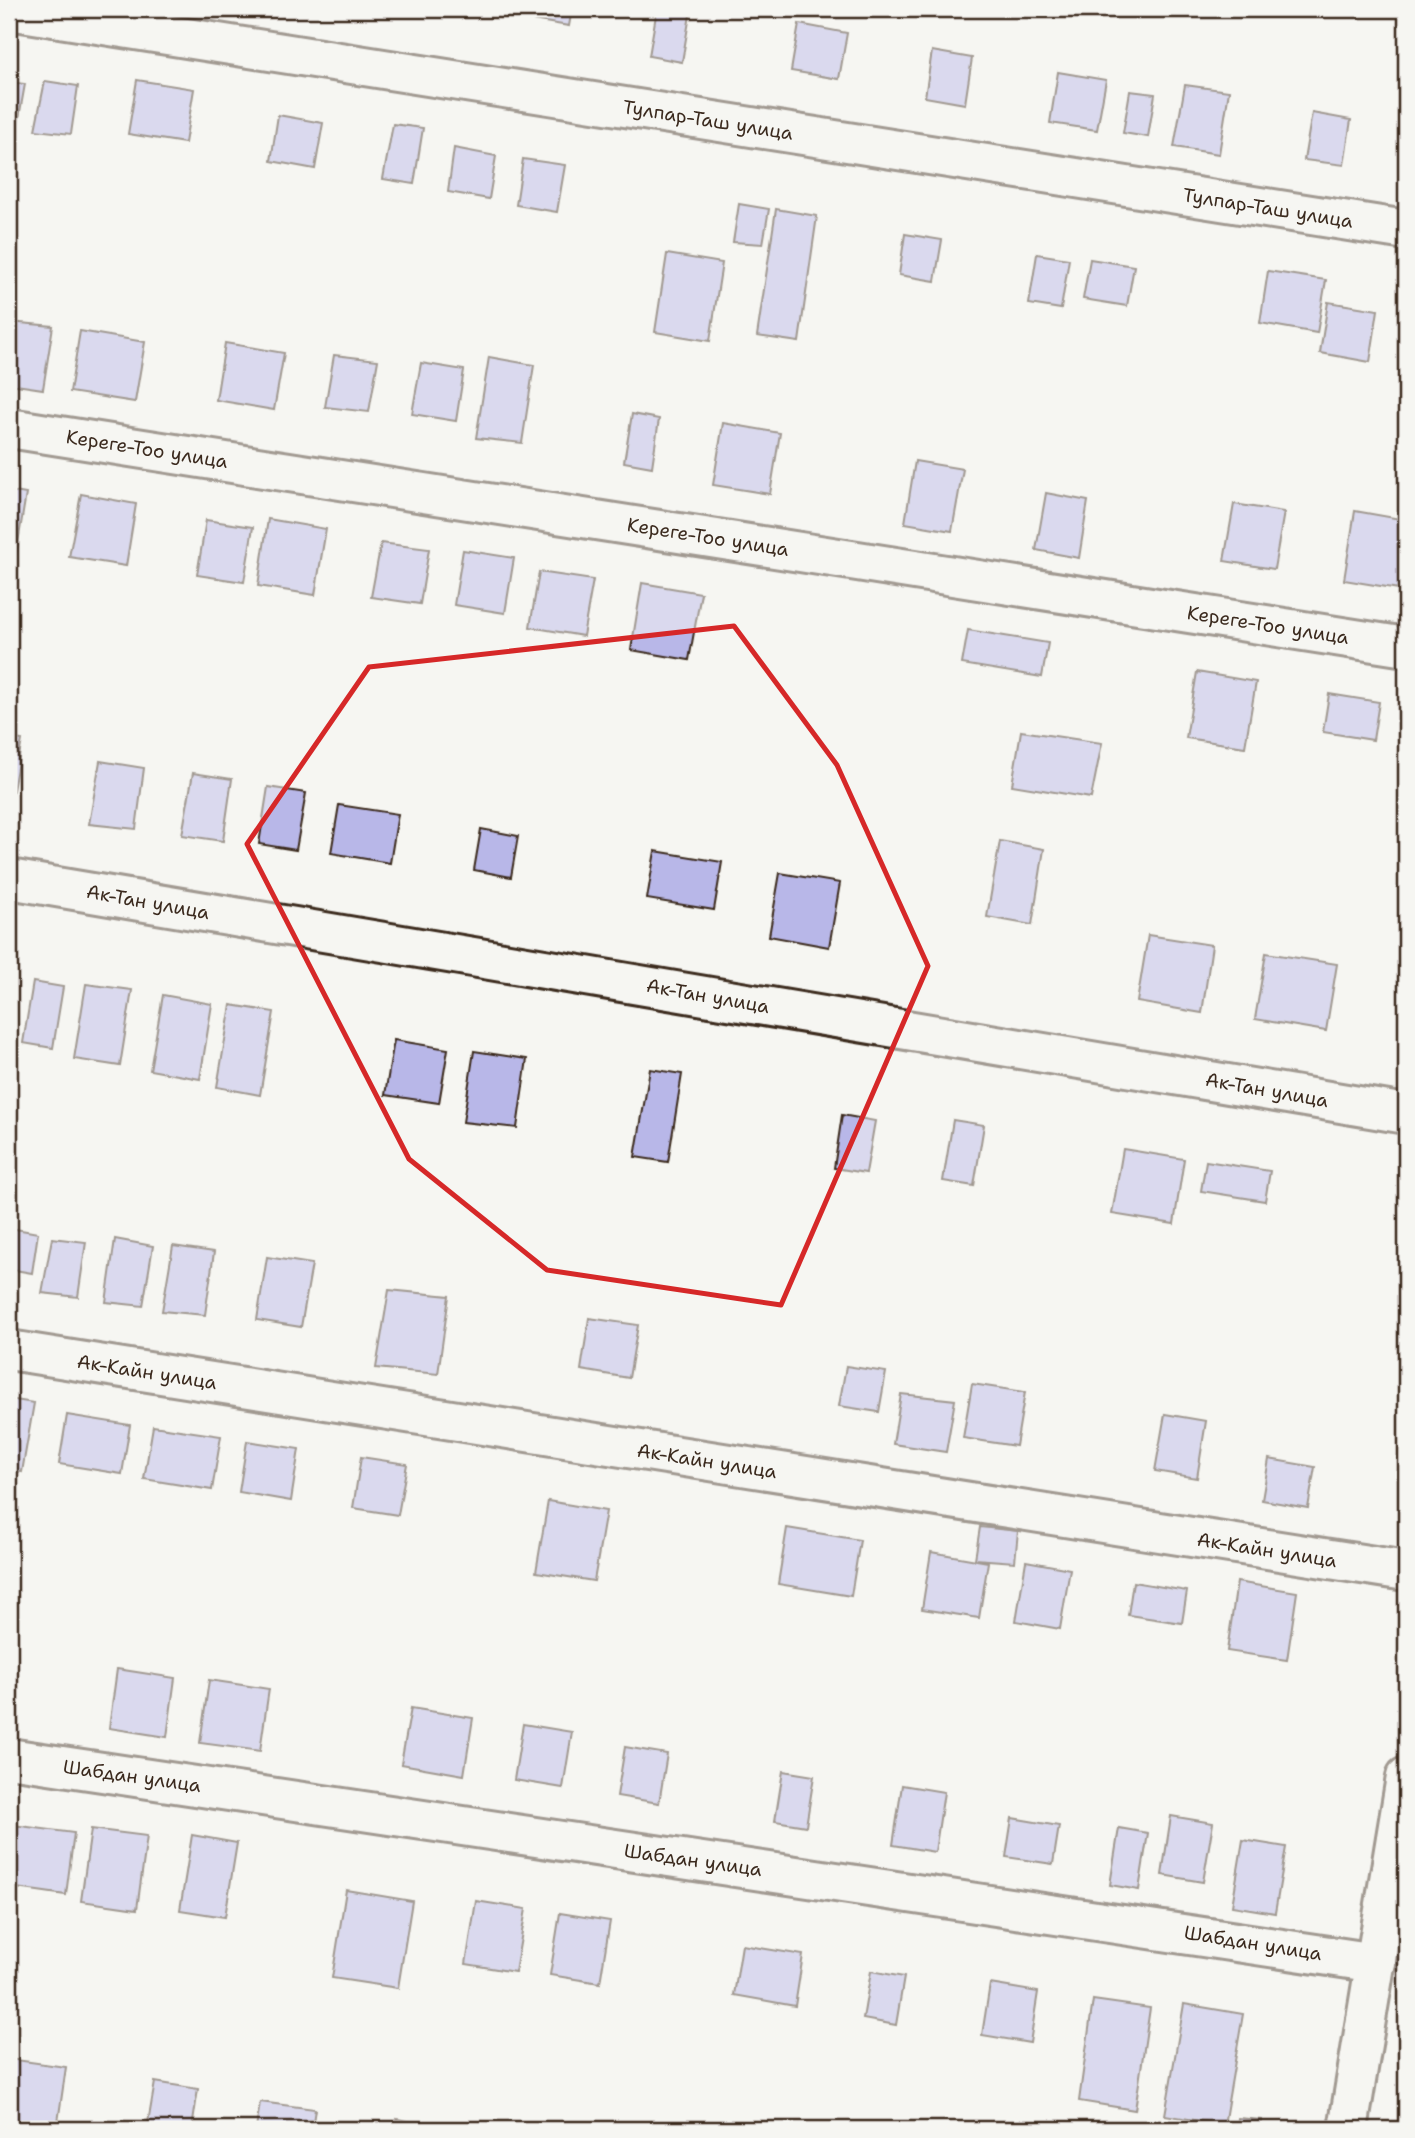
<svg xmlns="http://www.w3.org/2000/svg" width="1415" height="2138" font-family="'Shantell Sans',sans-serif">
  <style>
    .building { fill: #b8b7e8; stroke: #3b2a1e; stroke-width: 2 }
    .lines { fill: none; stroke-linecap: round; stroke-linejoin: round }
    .minor-casing { stroke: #3b2a1e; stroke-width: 44 }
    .primary-casing { stroke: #3b2a1e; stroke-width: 44 }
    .minor { stroke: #f6f6f2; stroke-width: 38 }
    .primary { stroke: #f6f6f2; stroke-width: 38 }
    .marked { fill: none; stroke: #d62828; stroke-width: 5; stroke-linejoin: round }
    .labels { text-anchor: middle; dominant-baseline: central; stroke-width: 5; stroke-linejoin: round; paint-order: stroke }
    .street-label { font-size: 19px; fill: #3b2a1e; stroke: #f6f6f2 }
  </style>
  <rect width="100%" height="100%" fill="#f6f6f2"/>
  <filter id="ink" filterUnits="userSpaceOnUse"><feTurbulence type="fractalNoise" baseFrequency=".0143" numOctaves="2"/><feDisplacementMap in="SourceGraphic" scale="14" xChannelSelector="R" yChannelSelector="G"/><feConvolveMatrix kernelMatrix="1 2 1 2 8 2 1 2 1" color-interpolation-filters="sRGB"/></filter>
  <g filter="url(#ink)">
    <path class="building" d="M413 9H456L455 16Z
      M522 9H572L569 26 520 18Z
      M657 9H691L682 62 649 56Z
      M799 24 847 33 839 79 791 71Z
      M932 51 972 58 965 104 925 97Z
      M1058 72 1106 80 1097 130 1050 123Z
      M137 80 194 89 185 143 128 134Z
      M45 81 78 86 71 134 35 130Z
      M9 82 25 84 17 129 9 128Z
      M1185 85 1229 91 1219 154 1174 147Z
      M1130 91 1155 94 1148 137 1123 133Z
      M1312 113 1351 120 1344 165 1304 160Z
      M278 115 323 123 315 169 271 161Z
      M393 124 423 128 414 184 383 179Z
      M454 148 496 156 489 199 448 192Z
      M523 159 565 165 557 212 516 205Z
      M739 204 769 209 763 244 733 242Z
      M776 209 817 216 799 342 757 336Z
      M905 234 942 240 935 281 899 275Z
      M667 254 722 263 710 341 655 332Z
      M1037 254 1069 259 1061 309 1029 304Z
      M1090 259 1134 266 1127 306 1083 299Z
      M1268 271 1326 280 1317 333 1260 323Z
      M1328 302 1378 310 1370 362 1320 353Z
      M9 322 53 326 43 389 9 384Z
      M80 331 145 342 135 402 70 392Z
      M225 343 284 353 274 410 216 400Z
      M334 355 378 360 369 412 325 407Z
      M489 357 534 365 522 443 476 438Z
      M421 363 464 370 456 421 412 414Z
      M632 414 659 419 652 467 624 462Z
      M723 423 780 433 770 494 713 485Z
      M915 461 963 469 952 531 905 523Z
      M9 491 26 494 16 555H9Z
      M1046 493 1088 501 1079 558 1036 550Z
      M81 494 136 504 126 566 69 557Z
      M1234 504 1284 512 1274 569 1224 561Z
      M1355 511 1406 520V546L1399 589 1344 580Z
      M268 519 326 529 315 595 258 586Z
      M206 520 253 527 244 582 197 575Z
      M381 543 429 549 420 604 371 597Z
      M463 550 514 558 505 613 454 605Z
      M539 572 593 580 583 636 530 627Z
      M642 583 701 593 689 660 631 650Z
      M968 630 1048 643 1042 677 962 664Z
      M1197 672 1256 682 1245 747 1186 738Z
      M1329 694 1379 702 1373 740 1323 732Z
      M1021 731 1102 743 1091 798 1012 785Z
      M9 738 22 740 12 796H9Z
      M100 761 144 768 136 829 89 824Z
      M193 773 232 779 223 841 182 835Z
      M268 787 306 793 296 850 259 844Z
      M339 805 398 814 390 863 331 853Z
      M481 829 518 836 511 877 474 870Z
      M1000 841 1044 849 1032 925 987 917Z
      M655 851 722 862 714 910 647 899Z
      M780 873 840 883 829 947 769 936Z
      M1148 935 1212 945 1202 1013 1137 1002Z
      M1266 953 1337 964 1326 1031 1255 1019Z
      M33 982 63 987 53 1048 23 1043Z
      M86 984 132 990 120 1066 74 1059Z
      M163 995 212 1004 200 1079 150 1070Z
      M231 1005 274 1012 260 1095 217 1087Z
      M394 1040 448 1049 439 1103 385 1095Z
      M474 1051 527 1059 517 1128 463 1122Z
      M650 1069 682 1074 668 1162 635 1157Z
      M842 1115 875 1121 866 1173 834 1168Z
      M953 1120 984 1125 974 1186 943 1181Z
      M1123 1149 1184 1159 1174 1224 1112 1214Z
      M1206 1161 1270 1171 1265 1201 1201 1191Z
      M10 1228 38 1233 32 1273 9 1269Z
      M52 1238 86 1242 78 1297 42 1293Z
      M115 1239 153 1246 143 1306 106 1302Z
      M173 1246 214 1252 205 1315 162 1311Z
      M267 1257 312 1264 301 1327 257 1320Z
      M389 1290 449 1296 438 1374 376 1368Z
      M589 1318 638 1325 629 1378 581 1370Z
      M846 1366 886 1372 879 1412 839 1406Z
      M972 1384 1025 1392 1016 1446 963 1438Z
      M901 1394 955 1400 946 1452 893 1444Z
      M9 1399 34 1403 22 1472 9 1470Z
      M1165 1414 1206 1421 1197 1478 1155 1471Z
      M67 1415 130 1425 122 1474 59 1464Z
      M153 1426 221 1436 212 1490 144 1479Z
      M247 1441 299 1449 291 1501 239 1492Z
      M361 1457 407 1464 398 1515 353 1508Z
      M1269 1459 1315 1467 1308 1508 1262 1500Z
      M548 1501 606 1511 594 1581 536 1572Z
      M980 1527 1018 1531 1015 1562 975 1559Z
      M787 1528 860 1540 851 1596 778 1584Z
      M931 1552 988 1562 979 1618 922 1609Z
      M1026 1561 1070 1569 1060 1629 1016 1621Z
      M1133 1582 1187 1591 1182 1623 1128 1615Z
      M1237 1582 1297 1592 1287 1660 1227 1651Z
      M117 1669 175 1678 167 1737 109 1728Z
      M209 1680 269 1689 260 1751 200 1743Z
      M411 1708 473 1718 464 1775 401 1764Z
      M523 1724 572 1732 563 1788 514 1780Z
      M625 1747 667 1754 659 1803 617 1796Z
      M783 1771 814 1776 806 1826 775 1821Z
      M902 1785 944 1792 935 1852 893 1845Z
      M1171 1816 1213 1823 1203 1882 1162 1875Z
      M1012 1818 1059 1826 1053 1864 1006 1857Z
      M13 1825 74 1833 66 1895 9 1887Z
      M1119 1828 1148 1833 1139 1890 1110 1885Z
      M91 1829 147 1836 137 1909 81 1901Z
      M192 1835 237 1843 225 1917 180 1910Z
      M1243 1840 1286 1847 1275 1913 1232 1906Z
      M346 1890 412 1901 398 1988 332 1978Z
      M476 1901 526 1909 515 1972 466 1964Z
      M560 1913 610 1921 600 1983 550 1975Z
      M742 1945 803 1955 795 2006 734 1995Z
      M871 1971 904 1977 896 2025 863 2019Z
      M990 1984 1038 1992 1030 2043 982 2035Z
      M1093 2000 1150 2008 1135 2110 1079 2101Z
      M1184 2004 1243 2014 1224 2125 1165 2115Z
      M9 2059 66 2067 57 2129H9Z
      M155 2082 198 2089 192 2129H147Z
      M260 2102 315 2109 312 2129H256Z
      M1238 2118 1261 2120 1260 2129H1237Z
      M397 2119 441 2127V2129H395Z"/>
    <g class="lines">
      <defs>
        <path id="minor" d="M9 10 1406 230
          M9 428 1406 647
          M9 879 1406 1114
          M9 1350 1406 1571
          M9 1758 1376 1963"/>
        <path id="primary" d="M1348 2129 1406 1777"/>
      </defs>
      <use href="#minor" class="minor-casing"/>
      <use href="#primary" class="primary-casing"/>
      <use href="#minor" class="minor"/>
      <use href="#primary" class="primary"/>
    </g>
  </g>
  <path d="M0 0H1415V2138H0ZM734 626 837 765 928 966 781 1305 547 1270 409 1159 247 844 369 667Z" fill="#f6f6f2" fill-opacity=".55" fill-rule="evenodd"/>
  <path class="marked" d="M734 626 837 765 928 966 781 1305 547 1270 409 1159 247 844 369 667Z"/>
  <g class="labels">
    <g class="street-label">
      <text transform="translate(708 120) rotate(9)">Тулпар-Таш улица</text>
      <text transform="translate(1268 208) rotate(9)">Тулпар-Таш улица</text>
      <text transform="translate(147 449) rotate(9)">Кереге-Тоо улица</text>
      <text transform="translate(708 537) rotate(9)">Кереге-Тоо улица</text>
      <text transform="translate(1268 625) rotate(9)">Кереге-Тоо улица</text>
      <text transform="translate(148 902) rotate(10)">Ак-Тан улица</text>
      <text transform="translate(708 996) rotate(10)">Ак-Тан улица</text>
      <text transform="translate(1267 1090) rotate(10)">Ак-Тан улица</text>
      <text transform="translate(147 1372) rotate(9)">Ак-Кайн улица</text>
      <text transform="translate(707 1461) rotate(9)">Ак-Кайн улица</text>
      <text transform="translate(1267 1550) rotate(9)">Ак-Кайн улица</text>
      <text transform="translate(132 1776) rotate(8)">Шабдан улица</text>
      <text transform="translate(693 1860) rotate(8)">Шабдан улица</text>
      <text transform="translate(1253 1943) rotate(9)">Шабдан улица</text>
    </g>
  </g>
  <rect width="1415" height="2138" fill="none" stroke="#f6f6f2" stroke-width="35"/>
  <rect x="18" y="18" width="1380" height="2103" fill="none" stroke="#3b2a1e" stroke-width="2.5" filter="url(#ink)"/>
</svg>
